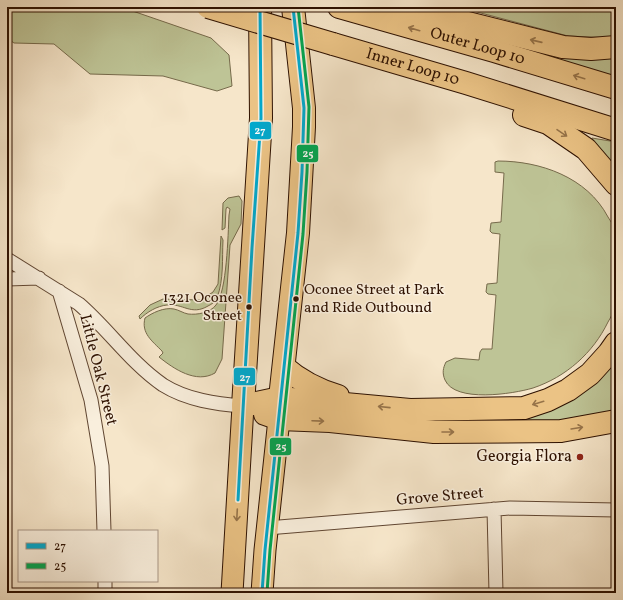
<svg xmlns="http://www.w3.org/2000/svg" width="623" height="600" font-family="Vollkorn,serif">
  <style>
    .green { fill: #bec496; stroke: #766a4b }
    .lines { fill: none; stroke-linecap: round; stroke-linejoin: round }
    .street-casing { stroke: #604632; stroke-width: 15 }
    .primary-casing { stroke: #2e1100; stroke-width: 23 }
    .highway-casing { stroke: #2e1100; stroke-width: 24 }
    .street { stroke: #f9efdd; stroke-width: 13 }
    .primary { stroke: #ebc385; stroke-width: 21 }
    .highway { stroke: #ebc385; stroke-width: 22 }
    .highway-bridge-casing { stroke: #2e1100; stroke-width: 24; stroke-linecap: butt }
    .highway-bridge { stroke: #ebc385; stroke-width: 22 }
    .bus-1-casing { stroke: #f9efdd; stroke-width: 6 }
    .bus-2-casing { stroke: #f9efdd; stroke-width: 6 }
    .bus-1 { stroke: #00a9ce; stroke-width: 3 }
    .bus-2 { stroke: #00a651; stroke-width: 3 }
    .oneway { stroke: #967349 }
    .bus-dot { fill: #2e1100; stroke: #f9efdd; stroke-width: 1.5 }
    .poi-dot { fill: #8f2418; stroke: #f9efdd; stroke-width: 1.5 }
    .labels { text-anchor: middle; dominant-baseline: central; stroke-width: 3; stroke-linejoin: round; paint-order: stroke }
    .bus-label { font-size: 15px; fill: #2e1100; stroke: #f9efdd; text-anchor: start }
    .street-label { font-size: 16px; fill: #2e1100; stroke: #f9efdd }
    .poi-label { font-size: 16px; fill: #2e1100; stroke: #f9efdd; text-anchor: end }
    .line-badge { stroke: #f9efdd; stroke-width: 1.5 }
    .badge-label { font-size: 11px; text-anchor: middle; font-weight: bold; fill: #fff }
  </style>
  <rect width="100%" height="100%" fill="#f6e6ca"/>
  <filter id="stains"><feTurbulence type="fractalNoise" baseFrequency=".005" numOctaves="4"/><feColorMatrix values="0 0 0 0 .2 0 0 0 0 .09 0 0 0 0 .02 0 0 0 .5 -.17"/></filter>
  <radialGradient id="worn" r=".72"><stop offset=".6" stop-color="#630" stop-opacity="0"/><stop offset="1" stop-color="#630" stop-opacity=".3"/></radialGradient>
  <path class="green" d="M7 7H121L211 38 229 55 232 86 217 91 163 76 90 74 54 44 14 43 7 38Z
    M458 7H616V38L568 36Z
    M538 47 616 57V77L538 54Z
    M592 138 616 142V171L591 143Z
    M498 161C540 161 587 177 608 217 611 222 615 227 616 233 618 247 616 262 616 275 616 285 618 297 616 306 614 311 611 317 608 322 593 353 566 377 533 388 513 394 455 403 445 380 442 373 443 368 446 362L455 358 479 360 480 352 482 349H492L496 295 488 294 486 292 487 284 497 283 500 234 492 233 490 231 491 223 501 222 504 173 495 172V162Z
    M239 196 242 201 241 224 230 245 222 359 215 373C196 384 174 369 159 357L163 353 162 351C152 341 141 333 145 318 152 313 164 307 174 309 179 310 183 313 188 314 197 315 210 313 216 305 227 291 228 235 229 215L230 209 227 207 226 209 225 228 222 230 223 203 228 198Z
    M221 236 223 240C222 259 224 279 217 298 215 302 212 304 208 306 191 316 183 303 167 305 157 306 147 312 140 319L139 316 150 305 163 299 201 300 213 292 218 284Z
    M616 355V415L517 426 516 416Z"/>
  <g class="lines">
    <defs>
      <path id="street" d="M7 259 79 304C108 329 131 363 163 385 187 400 216 404 243 406
        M7 279 39 278
        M59 291 91 400 102 466 104 531
        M494 509 496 593
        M267 528 510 508 616 510
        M105 581V593"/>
      <path id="primary" d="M232 593 243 406
        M262 593 265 550 279 419"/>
      <g id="highway">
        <path id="s1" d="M339 7 494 51 616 88"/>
        <path d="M404 7 563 47 591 49 616 47"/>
        <path id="s2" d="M333 44 466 83 616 130"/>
        <path d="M524 115 548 123 586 149 616 184"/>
        <path d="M284 367C300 381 318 390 338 396"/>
        <path d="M243 406 261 118 260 7"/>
        <path d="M243 406 280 398 410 410 524 408 548 400 568 390 590 374 609 353 616 343"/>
        <path d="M265 414 279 419 330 421 434 432 561 431 616 421"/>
        <path d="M279 419 280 398 298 233 304 127V108L293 7"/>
      </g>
    </defs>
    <use href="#street" class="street-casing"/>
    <use href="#primary" class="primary-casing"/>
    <use href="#highway" class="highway-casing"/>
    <use href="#street" class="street"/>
    <use href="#primary" class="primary"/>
    <use href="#highway" class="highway"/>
    <defs>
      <path id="highway-bridge" d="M208 7 333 44"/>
    </defs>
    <use href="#highway-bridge" class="highway-bridge-casing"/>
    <use href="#highway-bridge" class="highway-bridge"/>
    <defs>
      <path id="bus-1" d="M238 500 252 248 261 118 260 7
        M262 593 265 550 298 233 302 172 304 108 293 7"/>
      <path id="bus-2" d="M267 593 270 550 303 234 307 172 309 107 298 7"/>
    </defs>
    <use href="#bus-1" class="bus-1-casing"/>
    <use href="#bus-2" class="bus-2-casing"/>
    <use href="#bus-1" class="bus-1"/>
    <use href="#bus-2" class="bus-2"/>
  </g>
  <defs><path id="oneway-shaft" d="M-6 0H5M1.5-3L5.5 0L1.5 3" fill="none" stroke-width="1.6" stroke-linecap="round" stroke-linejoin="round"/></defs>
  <g class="oneway">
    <use href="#oneway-shaft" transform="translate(414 29) rotate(-164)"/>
    <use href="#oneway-shaft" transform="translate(536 41) rotate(-167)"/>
    <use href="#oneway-shaft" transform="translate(579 77) rotate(-163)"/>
    <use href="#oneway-shaft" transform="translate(562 133) rotate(34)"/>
    <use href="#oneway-shaft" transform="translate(538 403) rotate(163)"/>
    <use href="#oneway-shaft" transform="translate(384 407) rotate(-174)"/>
    <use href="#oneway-shaft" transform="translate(318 421) rotate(2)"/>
    <use href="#oneway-shaft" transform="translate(577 428) rotate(-9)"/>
    <use href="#oneway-shaft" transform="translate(448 432)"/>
    <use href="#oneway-shaft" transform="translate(237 515) rotate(93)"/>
  </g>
  <g class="bus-dot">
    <circle cx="296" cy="299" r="3.5"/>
    <circle cx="249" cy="307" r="3.5"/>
  </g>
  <circle class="poi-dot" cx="580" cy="457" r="4"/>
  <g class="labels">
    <g class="bus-label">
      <text x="304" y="290">Oconee Street at Park<tspan x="304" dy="18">and Ride Outbound</tspan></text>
      <text x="242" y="298" text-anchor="end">1321 Oconee<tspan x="242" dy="18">Street</tspan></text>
    </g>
    <g class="street-label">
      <text stroke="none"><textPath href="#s1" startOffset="144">Outer Loop 10</textPath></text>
      <text stroke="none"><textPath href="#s2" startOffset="83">Inner Loop 10</textPath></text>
      <text transform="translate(98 370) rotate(76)">Little Oak Street</text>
      <text transform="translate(440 497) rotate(-5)">Grove Street</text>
    </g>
    <g class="poi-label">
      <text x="572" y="457">Georgia Flora</text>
    </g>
  </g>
  <g class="line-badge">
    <rect x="249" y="121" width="23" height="19" rx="4" fill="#00a9ce"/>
    <rect x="296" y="144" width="23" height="19" rx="4" fill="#00a651"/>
    <rect x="233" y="367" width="23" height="19" rx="4" fill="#00a9ce"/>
    <rect x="269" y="437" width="23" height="19" rx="4" fill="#00a651"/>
  </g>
  <g class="badge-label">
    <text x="260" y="134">27</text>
    <text x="308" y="157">25</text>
    <text x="245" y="381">27</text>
    <text x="281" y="450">25</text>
  </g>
  <rect width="623" height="600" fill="none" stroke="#f6e6ca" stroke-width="24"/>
  <rect x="8" y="8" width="607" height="584" fill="none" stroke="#2e1100" stroke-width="2"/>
  <rect x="12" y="12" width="599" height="576" fill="none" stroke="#2e1100"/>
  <rect x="18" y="530" width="140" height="52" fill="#f9efdd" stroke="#a89685"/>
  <rect x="26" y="543" width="20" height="6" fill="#00a9ce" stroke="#a89685"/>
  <text x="54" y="550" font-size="12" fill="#2e1100">27</text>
  <rect x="26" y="563" width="20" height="6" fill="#00a651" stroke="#a89685"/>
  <text x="54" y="570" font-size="12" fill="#2e1100">25</text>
  <rect width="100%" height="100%" filter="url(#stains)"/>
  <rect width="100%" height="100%" fill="url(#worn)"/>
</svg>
